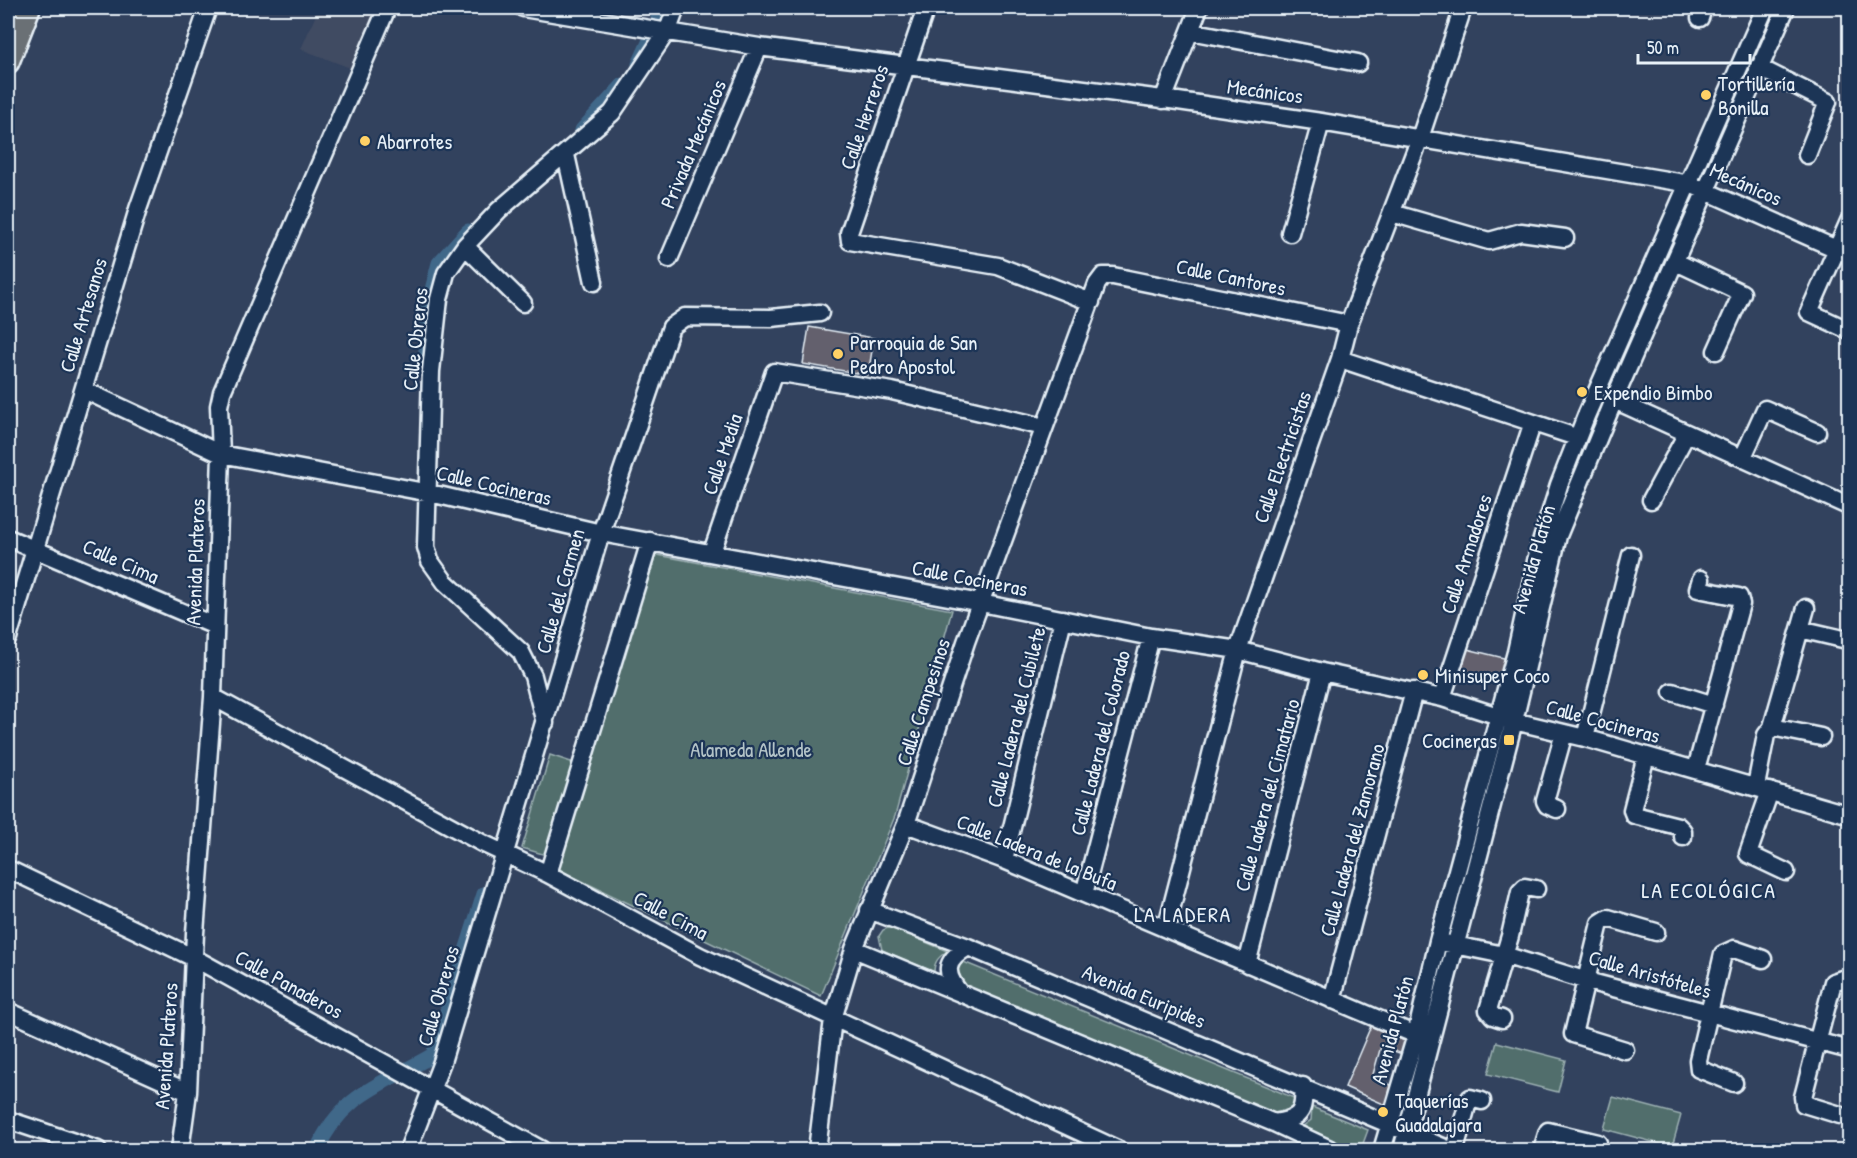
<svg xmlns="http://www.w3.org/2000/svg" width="1857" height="1158" font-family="'Patrick Hand',sans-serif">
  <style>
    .built { fill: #414b62 }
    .green { fill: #516e6c; stroke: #9cb0b2; stroke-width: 1.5 }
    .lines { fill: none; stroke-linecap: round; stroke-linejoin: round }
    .canal { stroke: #416789; stroke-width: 15 }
    .building { fill: #63616d; stroke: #e8f1f8; stroke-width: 1.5 }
    .minor-casing { stroke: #e8f1f8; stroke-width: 21 }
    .major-casing { stroke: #e8f1f8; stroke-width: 26 }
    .minor { stroke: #1d3557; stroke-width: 16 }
    .major { stroke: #6b6f75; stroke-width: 21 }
    .poi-dot { fill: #ffd166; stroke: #1d3557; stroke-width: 2 }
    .labels { text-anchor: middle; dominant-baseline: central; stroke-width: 4.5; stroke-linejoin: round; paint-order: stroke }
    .poi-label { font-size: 21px; fill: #e8f1f8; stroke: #1d3557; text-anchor: start }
    .street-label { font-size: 21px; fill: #e8f1f8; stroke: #1d3557 }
    .park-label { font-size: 21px; fill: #b3c3c7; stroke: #1d3557 }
    .neighbourhood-label { font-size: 22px; letter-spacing: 1.5px; fill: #e8f1f8; stroke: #1d3557 }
  </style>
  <rect width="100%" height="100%" fill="#32425e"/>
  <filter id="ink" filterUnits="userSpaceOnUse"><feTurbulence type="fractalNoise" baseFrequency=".0167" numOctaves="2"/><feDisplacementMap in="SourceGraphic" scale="12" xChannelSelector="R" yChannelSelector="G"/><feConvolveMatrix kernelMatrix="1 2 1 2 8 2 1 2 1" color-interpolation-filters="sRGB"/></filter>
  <g filter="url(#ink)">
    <path class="built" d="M319 8H380L353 69 301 49Z"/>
    <path class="green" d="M647 553 952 610 895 816 821 996 551 866 553 857 522 848 550 755 580 765Z
      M890 927 947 951C939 957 934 961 934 972L882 950 879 936 883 930Z
      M961 961 1275 1090 1294 1098V1111L1285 1117 1268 1114 964 985 953 967Z
      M1497 1042 1566 1060 1558 1092 1488 1074Z
      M1613 1097 1681 1115 1672 1147 1604 1129Z
      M1312 1107 1368 1130 1361 1149 1349 1150 1298 1130 1311 1120Z"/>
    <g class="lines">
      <path class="canal" d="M658 16 661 8
        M639 64 650 40
        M582 130 623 85
        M426 360V313L439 263 468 231
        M317 1150C341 1094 384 1084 433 1055L484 894"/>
    </g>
    <path class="building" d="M809 327 874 338 868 375 803 364Z
      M1463 648 1508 659 1502 683 1456 671Z
      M1371 1026 1405 1041 1402 1054 1381 1046 1372 1078 1394 1086 1388 1106 1345 1087Z"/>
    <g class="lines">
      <defs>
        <path id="minor" d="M523 8 759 47 1178 101 1321 122 1690 184 1850 255
          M926 8 849 233 850 241 998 266 1091 302
          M1700 18 1703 8
          M1190 31 1358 63
          M1758 67 1828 102 1807 155
          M1163 100 1199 8
          M566 155 594 282
          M1392 213 1489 241 1521 232 1565 238
          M1850 219 1809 312 1850 331
          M1290 233 1321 122
          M465 246 523 303
          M669 259 759 47
          M1676 262 1742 293 1716 351
          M1340 359 1576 437
          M84 390 221 454 430 493 601 533 981 603 1151 637 1238 650 1322 672 1442 698 1514 721 1585 738 1850 815
          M1614 400 1850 507
          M1743 457 1765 409 1817 432
          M1651 500 1686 435
          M8 538 215 626
          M712 552 774 372 892 391 1044 427
          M1800 629 1847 640
          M8 638 138 209 208 8
          M1672 692 1714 705
          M213 697 482 843 548 874 700 956 1119 1150
          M1442 698 1532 425
          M545 723 533 676 521 652 445 582 430 561 426 547 431 371 439 299 446 273 465 246 499 210 612 113 668 30 676 8
          M1772 727 1821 737
          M1585 738 1631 555
          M1646 756 1632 810 1634 815 1678 826 1683 831V837
          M1696 769 1741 604 1739 597 1698 589 1701 579
          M1756 786 1766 735 1772 727 1806 608
          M1770 791 1748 854 1786 872
          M1557 809 1547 805 1545 801 1564 733
          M906 824 1004 860 1416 1035
          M1004 860 1063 619
          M8 869 194 958 542 1150
          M548 874 650 541
          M1084 894 1151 637
          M869 910 968 947 1450 1150
          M1166 929 1238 650 1340 359 1349 324 1420 138 1463 8
          M1445 943 1504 955 1587 981 1850 1050
          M854 949 1274 1123 1332 1150
          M1247 964 1322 672
          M960 993C944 973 944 961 968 947
          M1332 1000 1414 691
          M8 1011 188 1092
          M1502 1019 1493 1016 1488 1010 1510 936 1520 892 1525 887 1536 889
          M1625 1050 1573 1034 1600 923 1608 918 1656 932
          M1734 1083 1699 1069 1698 1060 1723 954 1734 949 1763 959
          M1840 1115 1804 1104 1803 1097 1833 982 1842 979 1850 981
          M8 1120 98 1150
          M1274 1123C1300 1119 1305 1113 1303 1086
          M180 1150 188 1092 195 933 213 697 221 454 219 406 222 392 387 8
          M408 1150 442 1062 601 533 671 327 685 317 771 318 820 313
          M817 1150 833 1019 854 949 906 824 966 642 1097 284 1103 276H1113L1349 324
          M1382 1150 1416 1035 1438 941 1516 652 1538 552 1559 485 1586 416 1765 8
          M1402 1150 1514 721 1558 536 1614 400 1786 8
          M1455 1150 1468 1102 1470 1098 1482 1101
          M1542 1150 1548 1131 1598 1143"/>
        <path id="major" d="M8 62 29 8"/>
      </defs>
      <use href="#minor" class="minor-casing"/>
      <use href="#major" class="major-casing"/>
      <use href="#minor" class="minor"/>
      <use href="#major" class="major"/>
    </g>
  </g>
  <g class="poi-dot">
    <circle cx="1706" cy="95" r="6"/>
    <circle cx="365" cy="141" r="6"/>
    <circle cx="838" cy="354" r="6"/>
    <circle cx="1582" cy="392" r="6"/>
    <circle cx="1423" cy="675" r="6"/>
    <rect x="1503" y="734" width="12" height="12" rx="3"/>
    <circle cx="1383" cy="1112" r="6"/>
  </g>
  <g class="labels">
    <g class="poi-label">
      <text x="1718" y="83">Tortillería<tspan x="1718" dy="24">Bonilla</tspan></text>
      <text x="377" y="141">Abarrotes</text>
      <text x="850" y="342">Parroquia de San<tspan x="850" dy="24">Pedro Apostol</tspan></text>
      <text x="1594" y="392">Expendio Bimbo</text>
      <text x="1435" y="675">Minisuper Coco</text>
      <text x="1497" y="740" text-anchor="end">Cocineras</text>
      <text x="1395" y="1100">Taquerías<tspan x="1395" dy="24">Guadalajara</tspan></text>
    </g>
    <g class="street-label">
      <text transform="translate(1265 91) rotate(8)">Mecánicos</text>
      <text transform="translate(864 117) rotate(-71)">Calle Herreros</text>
      <text transform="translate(693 144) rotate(-67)">Privada Mecánicos</text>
      <text transform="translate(1746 184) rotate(24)">Mecánicos</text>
      <text transform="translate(1231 277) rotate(12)">Calle Cantores</text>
      <text transform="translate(83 315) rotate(-73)">Calle Artesanos</text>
      <text transform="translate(415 339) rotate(-84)">Calle Obreros</text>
      <text transform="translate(722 454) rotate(-71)">Calle Media</text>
      <text transform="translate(1282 457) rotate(-71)">Calle Electricistas</text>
      <text transform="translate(494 485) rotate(13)">Calle Cocineras</text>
      <text transform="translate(1466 554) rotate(-72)">Calle Armadores</text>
      <text transform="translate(1533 559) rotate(-74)">Avenida Platón</text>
      <text transform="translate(121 561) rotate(24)">Calle Cima</text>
      <text transform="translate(195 562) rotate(-88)">Avenida Plateros</text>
      <text transform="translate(970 578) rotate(11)">Calle Cocineras</text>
      <text transform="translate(560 591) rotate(-74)">Calle del Carmen</text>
      <text transform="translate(923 702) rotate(-72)">Calle Campesinos</text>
      <text transform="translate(1016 717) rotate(-76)">Calle Ladera del Cubilete</text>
      <text transform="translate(1603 721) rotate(15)">Calle Cocineras</text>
      <text transform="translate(1100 743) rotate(-76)">Calle Ladera del Colorado</text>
      <text transform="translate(1267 795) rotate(-75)">Calle Ladera del Cimatario</text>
      <text transform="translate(1352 840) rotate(-75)">Calle Ladera del Zamorano</text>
      <text transform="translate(1037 852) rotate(22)">Calle Ladera de la Bufa</text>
      <text transform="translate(671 915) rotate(28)">Calle Cima</text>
      <text transform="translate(1650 974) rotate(16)">Calle Aristóteles</text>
      <text transform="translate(289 984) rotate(29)">Calle Panaderos</text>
      <text transform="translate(438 996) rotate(-74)">Calle Obreros</text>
      <text transform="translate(1144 996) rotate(23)">Avenida Euripides</text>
      <text transform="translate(1392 1030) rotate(-75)">Avenida Platón</text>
      <text transform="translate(166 1046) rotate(-86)">Avenida Plateros</text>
    </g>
    <g class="park-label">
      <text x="751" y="749">Alameda Allende</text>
    </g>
    <g class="neighbourhood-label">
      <text x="1709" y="890">LA ECOLÓGICA</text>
      <text x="1183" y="914">LA LADERA</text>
    </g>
  </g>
  <rect width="1857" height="1158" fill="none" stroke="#1d3557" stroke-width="30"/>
  <rect x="15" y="15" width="1827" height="1128" fill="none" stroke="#e8f1f8" stroke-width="2" filter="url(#ink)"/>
  <path d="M1638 54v9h112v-9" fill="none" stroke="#e8f1f8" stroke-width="3"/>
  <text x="1647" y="54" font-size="18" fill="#e8f1f8" stroke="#1d3557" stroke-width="4.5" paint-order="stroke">50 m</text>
</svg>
